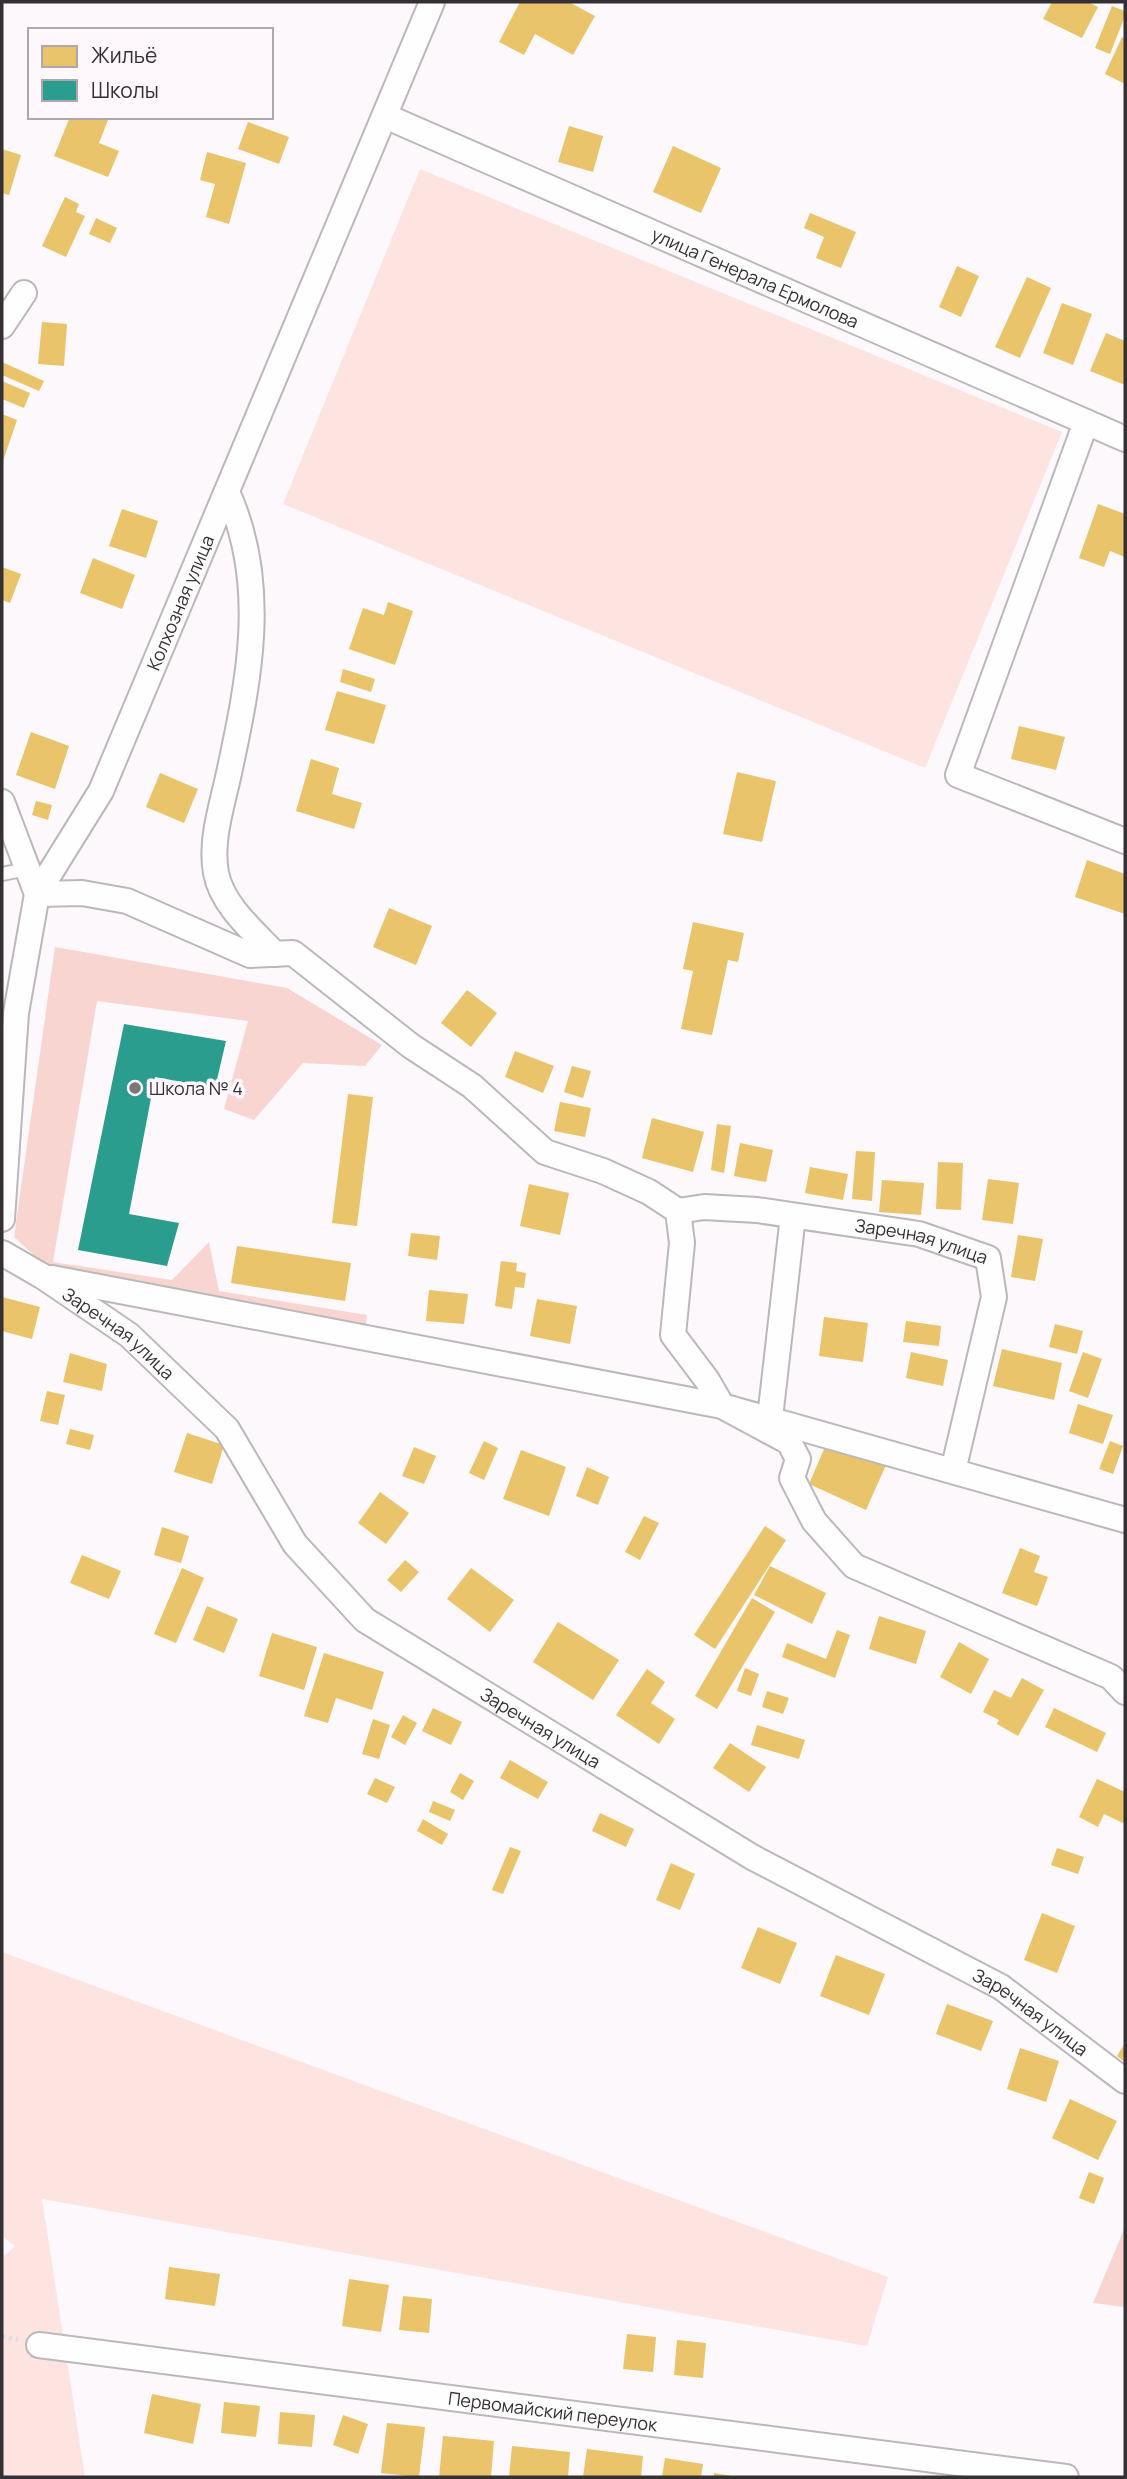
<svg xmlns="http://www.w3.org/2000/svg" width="1127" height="2479" font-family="Manrope,sans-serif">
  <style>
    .green { fill: #fee4e1 }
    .forest { fill: #f9d5d1 }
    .homes { fill: #e9c46a }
    .schools { fill: #2a9d8f }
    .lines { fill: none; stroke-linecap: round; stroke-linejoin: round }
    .lane-casing { stroke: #bcb8ba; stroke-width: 16 }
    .street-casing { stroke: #bcb8ba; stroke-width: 28 }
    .path { stroke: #dfdedf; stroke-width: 4.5; stroke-dasharray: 3.5 3.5; stroke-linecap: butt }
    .lane { stroke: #fffefe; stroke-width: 12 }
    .street { stroke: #fffefe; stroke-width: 24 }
    .poi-dot { fill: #7b7679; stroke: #fef7fb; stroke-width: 2.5 }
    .labels { text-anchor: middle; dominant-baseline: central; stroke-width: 7; stroke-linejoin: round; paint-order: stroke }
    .street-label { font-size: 18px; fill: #353033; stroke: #fef7fb }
    .poi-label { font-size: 18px; fill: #353033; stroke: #fef7fb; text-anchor: start }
  </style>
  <rect width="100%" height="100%" fill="#fdf8fb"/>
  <path class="green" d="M420 169 1062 432 925 768 283 504Z
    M2 1952 888 2277 867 2346 42 2199 85 2477H2V2258L15 2246 2 2236Z"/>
  <path class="forest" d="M55 947 287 988 382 1045 365 1066 303 1063 254 1120 224 1109 248 1021 97 1001 53 1262 172 1280 209 1242 219 1291 367 1315 365 1330 50 1270 14 1237Z
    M1125 2227V2307L1093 2303Z"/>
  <path class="homes" d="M520 2H569L595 16 573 55 535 34 524 55 499 42Z
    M1052 2H1088L1098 7 1082 38 1043 19Z
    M1112 6 1125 11V16L1110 54 1095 48Z
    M1122 37 1125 39V84L1105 74Z
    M70 117 108 120 99 143 119 151 108 177 54 156Z
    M248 122 289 137 279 164 238 149Z
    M569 126 603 136 593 172 558 162Z
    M673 146 721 168 701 213 653 192Z
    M2 149 21 155 9 195 2 193Z
    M207 152 246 163 229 224 206 217 215 184 200 180Z
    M65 197 79 204 76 212 85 216 66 257 42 246Z
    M810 213 856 232 841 268 816 258 824 237 804 228Z
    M96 218 117 228 110 243 89 234Z
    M957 266 979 276 961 317 939 307Z
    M1027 277 1051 288 1020 358 995 347Z
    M1062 303 1092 314 1073 365 1043 353Z
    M42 322 67 324 64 366 38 364Z
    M1106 333 1125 341V385L1090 371Z
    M2 362 44 381 39 391 2 375Z
    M2 381 30 393 24 408 2 399Z
    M2 414 17 420 2 464Z
    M1098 504 1125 514V557L1110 551 1104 567 1079 558Z
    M122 509 158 521 146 558 109 546Z
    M93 558 135 575 122 609 80 593Z
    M2 567 21 574 10 603 2 600Z
    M388 602 413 611 395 665 349 649 363 608 384 615Z
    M343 669 375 679 371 692 340 682Z
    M337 691 386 705 374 744 325 730Z
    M1019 726 1065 737 1056 770 1011 759Z
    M31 732 69 746 55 789 16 775Z
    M311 759 339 768 332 794 362 803 354 829 296 811Z
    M737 772 776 781 762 842 723 834Z
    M160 773 198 789 184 823 146 807Z
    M36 801 52 805 48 820 32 815Z
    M1087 860 1125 874V914L1075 897Z
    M389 908 432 926 416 965 373 947Z
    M693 922 744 933 738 962 728 960 712 1035 681 1029 693 971 683 969Z
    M467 990 497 1013 471 1047 441 1023Z
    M515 1051 554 1066 543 1093 505 1077Z
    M572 1066 591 1071 583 1098 564 1092Z
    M348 1094 373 1097 357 1226 332 1223Z
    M560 1102 591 1108 585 1137 554 1131Z
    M652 1118 704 1132 693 1172 642 1158Z
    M717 1124 731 1126 724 1173 711 1170Z
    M740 1143 773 1150 766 1182 734 1176Z
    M856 1151 875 1152 872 1201 852 1199Z
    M938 1162 963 1163 961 1210 936 1209Z
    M810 1167 848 1174 843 1200 805 1193Z
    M988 1179 1019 1183 1013 1224 982 1220Z
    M882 1180 924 1183 921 1215 879 1212Z
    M529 1184 569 1193 560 1235 520 1226Z
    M411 1233 440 1236 437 1260 408 1256Z
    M1018 1235 1043 1239 1035 1281 1011 1277Z
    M237 1246 351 1263 345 1301 231 1283Z
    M501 1261 517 1263 516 1271 526 1273 524 1288 515 1287 512 1309 495 1306Z
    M429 1290 468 1294 464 1324 426 1321Z
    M2 1297 40 1307 32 1339 2 1331Z
    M537 1299 577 1306 570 1344 530 1336Z
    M824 1317 868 1323 863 1362 819 1356Z
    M906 1321 941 1326 939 1346 903 1342Z
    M1055 1324 1083 1331 1077 1354 1049 1347Z
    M1002 1349 1062 1363 1054 1400 993 1386Z
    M911 1352 948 1360 943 1386 906 1378Z
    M1083 1352 1102 1359 1088 1398 1069 1391Z
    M70 1353 107 1364 102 1391 63 1382Z
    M47 1391 65 1395 58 1425 40 1421Z
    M1078 1404 1113 1415 1103 1444 1069 1433Z
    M70 1429 94 1435 90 1450 66 1444Z
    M187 1433 224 1445 212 1484 174 1472Z
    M828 1440 886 1465 866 1510 809 1484Z
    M484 1441 498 1448 484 1480 469 1473Z
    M1110 1441 1123 1446 1113 1474 1099 1469Z
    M414 1447 436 1456 424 1484 402 1476Z
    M521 1450 566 1467 549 1516 503 1499Z
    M587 1467 609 1477 598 1505 576 1496Z
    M380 1492 409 1513 386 1544 358 1523Z
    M644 1516 659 1523 640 1560 625 1552Z
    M765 1526 786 1540 715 1649 694 1635Z
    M162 1527 189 1536 181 1563 154 1555Z
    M1020 1548 1040 1556 1034 1572 1048 1577 1037 1606 1002 1593Z
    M82 1555 121 1571 109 1599 70 1583Z
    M405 1560 419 1572 401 1592 387 1580Z
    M770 1566 826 1593 812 1624 754 1595Z
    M182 1568 204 1578 176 1643 154 1634Z
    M471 1568 514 1600 490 1632 447 1599Z
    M752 1598 775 1612 717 1709 695 1696Z
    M207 1606 238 1619 224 1653 193 1640Z
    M879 1616 926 1631 916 1664 869 1649Z
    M558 1622 619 1660 593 1700 533 1662Z
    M837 1630 850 1635 835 1678 782 1657 787 1643 826 1659Z
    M272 1633 317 1647 304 1690 259 1676Z
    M959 1642 989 1659 971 1694 940 1677Z
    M324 1653 384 1672 372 1710 336 1698 328 1723 304 1716Z
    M745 1668 759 1674 751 1696 737 1691Z
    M647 1669 665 1682 651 1703 675 1719 659 1744 616 1715Z
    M1022 1678 1044 1690 1018 1736 997 1724 999 1720 983 1712 994 1690 1011 1698Z
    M767 1691 789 1698 783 1714 762 1707Z
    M433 1708 462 1722 451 1745 422 1731Z
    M1054 1708 1106 1733 1097 1752 1045 1727Z
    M403 1715 417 1723 405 1745 391 1737Z
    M373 1719 390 1725 379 1759 362 1754Z
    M757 1725 805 1740 799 1759 751 1745Z
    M730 1743 766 1767 749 1792 713 1768Z
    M510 1760 548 1782 538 1799 500 1778Z
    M460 1773 474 1781 463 1800 450 1792Z
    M375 1778 395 1787 387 1803 367 1794Z
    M1097 1779 1125 1792V1824L1104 1814 1098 1827 1079 1817Z
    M433 1801 455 1810 450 1821 429 1812Z
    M600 1813 634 1829 626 1847 592 1831Z
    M423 1819 448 1834 442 1845 417 1831Z
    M510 1847 521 1851 503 1894 492 1890Z
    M1057 1848 1084 1857 1078 1874 1051 1865Z
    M671 1863 695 1874 680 1910 656 1900Z
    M1042 1913 1075 1926 1057 1973 1024 1960Z
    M758 1927 797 1943 780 1984 741 1968Z
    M836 1955 885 1974 869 2015 820 1996Z
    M947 2004 993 2021 981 2051 936 2034Z
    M1125 2043V2062L1117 2056Z
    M1020 2048 1059 2061 1046 2102 1007 2089Z
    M1070 2099 1117 2121 1098 2160 1052 2138Z
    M1089 2172 1104 2178 1094 2204 1079 2198Z
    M169 2267 220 2274 215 2306 165 2299Z
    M349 2279 389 2285 381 2332 342 2326Z
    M403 2296 432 2299 429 2333 399 2330Z
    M627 2334 656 2337 653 2372 623 2369Z
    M677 2340 706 2343 703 2378 674 2375Z
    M152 2394 201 2404 193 2444 144 2433Z
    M224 2402 260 2406 256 2437 221 2433Z
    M280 2412 315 2415 312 2447 278 2444Z
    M343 2415 368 2424 358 2454 333 2445Z
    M387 2423 425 2427 419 2477 381 2473Z
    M443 2436 494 2441 491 2477H439Z
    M512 2446 570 2452 568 2477H509Z
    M587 2449 643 2456 641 2477H583Z
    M665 2458 703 2464 701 2477H662Z
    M714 2473 732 2476V2477H714Z"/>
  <path class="schools" d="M124 1024 226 1041 215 1088 155 1077 129 1214 179 1223 167 1266 78 1250Z"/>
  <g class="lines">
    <defs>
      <path id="lane" d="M2 874 27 869"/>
      <g id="street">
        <path id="s1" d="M385 116 1125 439"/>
        <path d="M2 326 24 293"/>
        <path d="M1086 422 958 775 1125 841"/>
        <path d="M227 492C269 584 249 680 229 773 222 806 210 840 216 873 222 905 253 931 275 954"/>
        <path d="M2 802 37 894 82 893 127 901 250 955 293 953 411 1046 472 1086 545 1152 603 1171 649 1192 678 1211 682 1243 673 1335 707 1380 722 1406 789 1442 798 1459 792 1478 814 1521 854 1566 1111 1677 1125 1692"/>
        <path id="s2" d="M678 1211 704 1207 757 1210 919 1234 988 1258 994 1297 953 1471"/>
        <path id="s3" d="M2 1219 16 1013 37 894 101 791 432 2"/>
        <path id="s4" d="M2 1253 42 1276 129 1335 227 1429 295 1544 365 1620 752 1857 1001 1987 1125 2081"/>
        <path d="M52 1278 722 1406 1125 1520"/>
        <path d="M770 1418 793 1216"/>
        <path id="s5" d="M39 2345 1066 2477"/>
      </g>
    </defs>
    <use href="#lane" class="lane-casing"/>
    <use href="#street" class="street-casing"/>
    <path class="path" d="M2 2336 18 2340"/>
    <use href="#lane" class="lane"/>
    <use href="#street" class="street"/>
  </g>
  <circle class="poi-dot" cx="135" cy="1088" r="7"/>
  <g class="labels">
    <g class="street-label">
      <text stroke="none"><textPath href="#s1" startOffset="404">улица Генерала Ермолова</textPath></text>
      <text stroke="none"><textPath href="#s3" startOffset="653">Колхозная улица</textPath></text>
      <text stroke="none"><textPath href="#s2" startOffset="247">Заречная улица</textPath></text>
      <text stroke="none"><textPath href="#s4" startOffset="142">Заречная улица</textPath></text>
      <text stroke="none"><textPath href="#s4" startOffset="730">Заречная улица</textPath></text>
      <text stroke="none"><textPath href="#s4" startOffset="1297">Заречная улица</textPath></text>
      <text stroke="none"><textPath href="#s5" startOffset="518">Первомайский переулок</textPath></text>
    </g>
    <g class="poi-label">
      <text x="149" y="1088">Школа № 4</text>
    </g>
  </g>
  <rect width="1127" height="2479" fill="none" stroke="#353033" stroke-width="7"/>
  <rect x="28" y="28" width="245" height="91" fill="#fef7fb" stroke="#aea7ab" stroke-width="2"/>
  <rect x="42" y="46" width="35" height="21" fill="#e9c46a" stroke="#aea7ab" stroke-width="2"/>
  <text x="91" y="63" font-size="21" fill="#353033">Жильё</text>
  <rect x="42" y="80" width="35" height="21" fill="#2a9d8f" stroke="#aea7ab" stroke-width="2"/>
  <text x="91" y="98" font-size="21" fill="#353033">Школы</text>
</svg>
